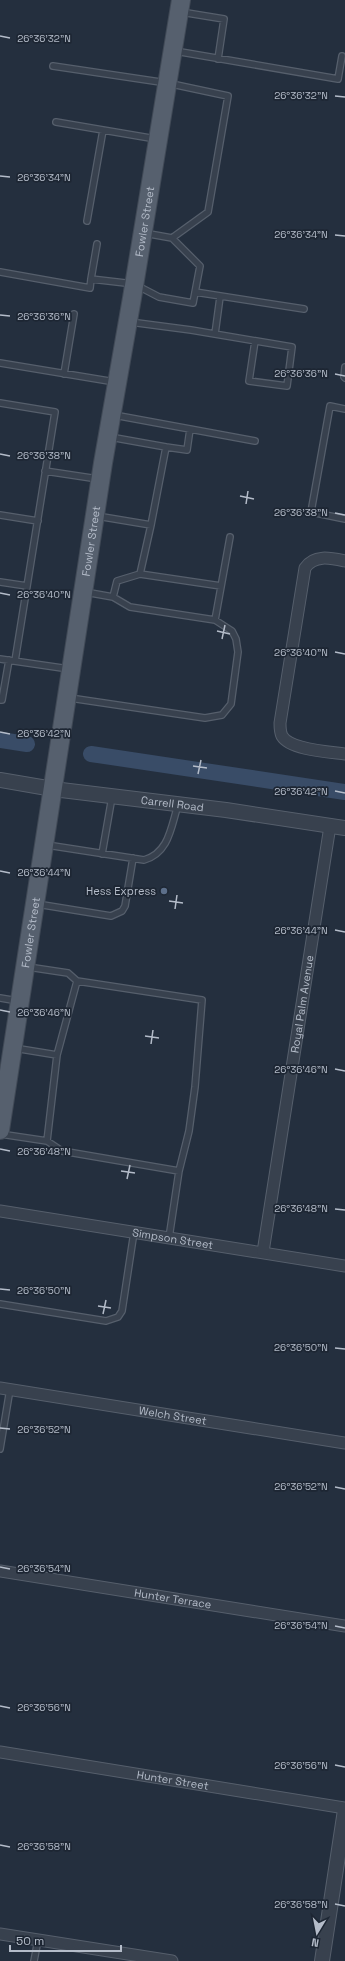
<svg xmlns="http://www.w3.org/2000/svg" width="345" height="1961" font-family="'Space Grotesk',sans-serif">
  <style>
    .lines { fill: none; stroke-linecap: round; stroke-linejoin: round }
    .canal { stroke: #394c67; stroke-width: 16 }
    .service-casing { stroke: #565f6c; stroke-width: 8 }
    .minor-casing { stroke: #565f6c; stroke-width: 13 }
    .tertiary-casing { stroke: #565f6c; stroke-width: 16 }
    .primary-casing { stroke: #414a57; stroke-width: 20 }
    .service { stroke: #38414e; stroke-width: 5.5 }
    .minor { stroke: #38414e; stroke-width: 11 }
    .tertiary { stroke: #38414e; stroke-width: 14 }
    .primary { stroke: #56606e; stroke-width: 18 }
    .ticks { fill: none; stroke: #b4bcc9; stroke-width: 1.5 }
    .service-dot { fill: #5c6f8a; stroke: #1d2633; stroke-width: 1.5 }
    .labels { text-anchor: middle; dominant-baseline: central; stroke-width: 3.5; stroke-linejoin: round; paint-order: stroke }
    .street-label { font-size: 11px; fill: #b4bcc9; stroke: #1d2633 }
    .poi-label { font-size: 11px; fill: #b4bcc9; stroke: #1d2633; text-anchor: end }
    .ticks-label { font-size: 10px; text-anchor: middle; fill: #b4bcc9; stroke: #1d2633; stroke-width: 3.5; stroke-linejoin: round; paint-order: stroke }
  </style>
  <rect width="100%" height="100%" fill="#242f3e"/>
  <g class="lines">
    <path class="canal" d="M0 740 27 744
      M91 754 345 792"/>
    <defs>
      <path id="service" d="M181 12 224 19 218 59
        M175 51 338 79 342 56
        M53 66 167 83 228 96 208 212 172 238
        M56 122 103 130 87 221
        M103 130 156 139
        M97 244 91 279 134 284 159 297 193 303 200 266 172 238 144 233
        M0 272 90 288 91 279
        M195 292 304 309
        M130 322 191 330 292 347 287 386 249 381 255 341
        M215 334 220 297
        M0 363 115 382
        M345 367 344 377 345 378
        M64 374 74 314
        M0 403 55 412 15 661
        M345 409 330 406 311 512 345 519
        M114 415 190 429
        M110 437 166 447
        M45 471 98 479
        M0 515 38 521
        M97 516 151 525 140 574 117 581 113 597
        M151 525 166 447 187 450 190 429 255 441
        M140 574 221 586
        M0 582 27 586
        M215 620 230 537
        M0 659 69 669
        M70 698 205 718 222 715 231 704 238 652 236 639 232 631 215 620 130 607 113 597 85 592
        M0 700H2L9 660
        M47 845 144 860C169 853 171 827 178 805
        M102 854 112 797
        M37 904 111 916 122 911 125 906 133 858
        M28 967 68 973 77 981 57 1055 47 1141
        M77 981 202 1000 195 1087 189 1131 179 1171
        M0 998 18 1001
        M14 1048 57 1055
        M0 1134 47 1141 62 1151 179 1171 169 1238
        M0 1304 106 1321 118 1317 122 1311 134 1232
        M0 1449 10 1389
        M34 1961 38 1940"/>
      <g id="minor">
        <path d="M345 561C331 558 314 554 305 568L280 723C280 727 280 732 282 736 290 750 330 752 345 754"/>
        <path id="s1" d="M0 1211 345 1266"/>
        <path id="s2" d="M263 1252 330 826"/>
        <path id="s3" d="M0 1388 345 1443"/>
        <path id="s4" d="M0 1571 345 1626"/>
        <path id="s5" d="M0 1752 345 1808"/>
        <path d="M0 1934 172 1961"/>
      </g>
      <g id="tertiary">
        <path id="s6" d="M0 780 53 789 226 810 345 828"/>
        <path d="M322 1961 345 1810"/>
      </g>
      <g id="primary">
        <path id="s7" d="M0 1130 103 463 132 298 181 0"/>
      </g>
    </defs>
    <use href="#service" class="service-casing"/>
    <use href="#minor" class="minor-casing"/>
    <use href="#tertiary" class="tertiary-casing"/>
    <use href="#primary" class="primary-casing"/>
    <use href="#service" class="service"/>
    <use href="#minor" class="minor"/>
    <use href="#tertiary" class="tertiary"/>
    <use href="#primary" class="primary"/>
  </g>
  <path class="ticks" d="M0 36 10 38M335 96 345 97M0 176 10 177M335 235 345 236M0 315 10 316M335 374 345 376M0 454 10 456M240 496 254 499M246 504 248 491M335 513 345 515M0 593 10 595M217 631 230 634M222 639 225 625M335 652 345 654M0 732 10 734M193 766 207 768M198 774 201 760M335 791 345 793M0 871 10 873M169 901 183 903M175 909 177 895M335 930 345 932M0 1010 10 1012M145 1036 159 1038M151 1044 153 1030M335 1069 345 1071M0 1149 10 1151M121 1171 135 1173M127 1179 130 1165M335 1209 345 1210M0 1289 10 1290M98 1306 111 1308M103 1314 106 1300M335 1348 345 1349M0 1428 10 1429M335 1487 345 1489M0 1567 10 1569M335 1626 345 1628M0 1706 10 1708M335 1765 345 1767M0 1845 10 1847M335 1904 345 1906"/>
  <circle class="service-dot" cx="164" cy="891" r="4"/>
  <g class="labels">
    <g class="street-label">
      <text stroke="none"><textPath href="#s7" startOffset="920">Fowler Street</textPath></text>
      <text stroke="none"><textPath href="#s7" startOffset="596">Fowler Street</textPath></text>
      <text stroke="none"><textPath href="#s6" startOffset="174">Carrell Road</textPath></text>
      <text stroke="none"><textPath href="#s7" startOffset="200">Fowler Street</textPath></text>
      <text stroke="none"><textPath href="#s2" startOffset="251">Royal Palm Avenue</textPath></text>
      <text stroke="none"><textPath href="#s1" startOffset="175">Simpson Street</textPath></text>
      <text stroke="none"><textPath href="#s3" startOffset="175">Welch Street</textPath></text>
      <text stroke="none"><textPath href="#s4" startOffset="175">Hunter Terrace</textPath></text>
      <text stroke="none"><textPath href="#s5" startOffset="175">Hunter Street</textPath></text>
    </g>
    <g class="poi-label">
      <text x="156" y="891">Hess Express</text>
    </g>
  </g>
  <g class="ticks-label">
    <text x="44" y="42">26°36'32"N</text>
    <text x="301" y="99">26°36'32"N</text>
    <text x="44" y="181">26°36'34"N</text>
    <text x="301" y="238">26°36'34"N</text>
    <text x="44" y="320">26°36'36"N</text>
    <text x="301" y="377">26°36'36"N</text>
    <text x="44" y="459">26°36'38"N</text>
    <text x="301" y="516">26°36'38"N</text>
    <text x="44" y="598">26°36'40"N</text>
    <text x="301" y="656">26°36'40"N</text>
    <text x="44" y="737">26°36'42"N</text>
    <text x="301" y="795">26°36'42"N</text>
    <text x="44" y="876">26°36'44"N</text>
    <text x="301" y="934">26°36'44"N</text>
    <text x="44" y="1016">26°36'46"N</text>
    <text x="301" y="1073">26°36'46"N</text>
    <text x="44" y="1155">26°36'48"N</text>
    <text x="301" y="1212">26°36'48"N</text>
    <text x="44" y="1294">26°36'50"N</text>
    <text x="301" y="1351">26°36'50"N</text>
    <text x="44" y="1433">26°36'52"N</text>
    <text x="301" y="1490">26°36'52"N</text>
    <text x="44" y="1572">26°36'54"N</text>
    <text x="301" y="1629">26°36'54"N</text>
    <text x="44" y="1711">26°36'56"N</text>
    <text x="301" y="1769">26°36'56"N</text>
    <text x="44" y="1850">26°36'58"N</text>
    <text x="301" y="1908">26°36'58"N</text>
  </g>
  <g transform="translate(317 1933) rotate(190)" stroke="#1d2633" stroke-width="3" paint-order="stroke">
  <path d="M0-3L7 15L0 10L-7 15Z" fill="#b4bcc9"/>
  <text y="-6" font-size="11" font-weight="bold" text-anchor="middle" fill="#b4bcc9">N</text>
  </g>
  <path d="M10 1945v6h111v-6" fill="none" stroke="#b4bcc9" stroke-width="2"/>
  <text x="16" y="1945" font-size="12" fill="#b4bcc9" stroke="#1d2633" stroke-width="3" paint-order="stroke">50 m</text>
</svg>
